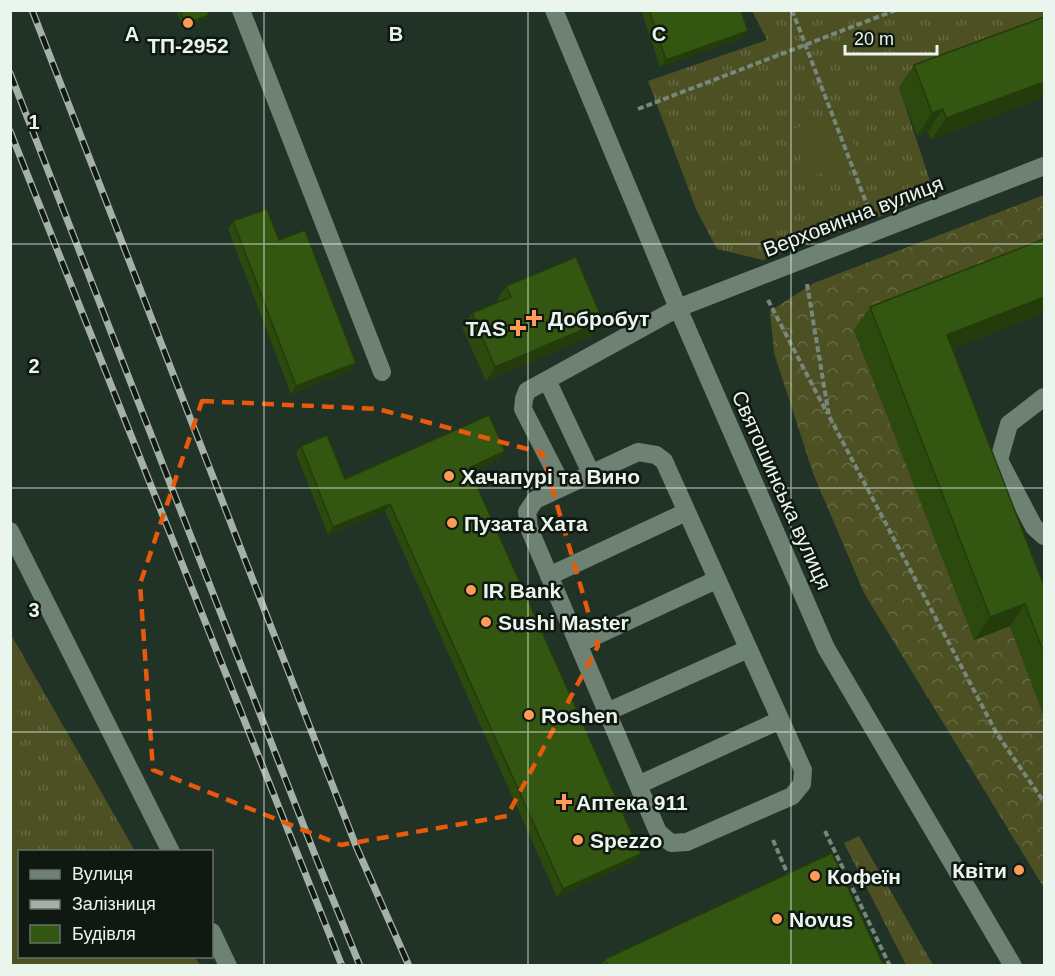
<svg xmlns="http://www.w3.org/2000/svg" width="1055" height="976" font-family="Arial,sans-serif">
  <style>
    .grass { fill: url(#grass-tufts) }
    .forest { fill: url(#forest-crowns) }
    .pitch { fill: #4c5023 }
    .lines { fill: none; stroke-linecap: round; stroke-linejoin: round }
    .path { stroke: #78877c; stroke-width: 4; stroke-dasharray: 6 3; stroke-linecap: butt }
    .service { stroke: #6e8273; stroke-width: 18 }
    .minor { stroke: #6e8273; stroke-width: 18 }
    .secondary { stroke: #6e8273; stroke-width: 18 }
    .rail-casing { stroke: #a4b1a7; stroke-width: 7 }
    .rail { stroke: #101812; stroke-width: 4.5; stroke-dasharray: 14; stroke-linecap: butt }
    .wall { fill: #2c4a0e }
    .shaded-wall { fill: #243c0b }
    .building { fill: #335610; stroke: #243c0b; stroke-width: 1.5 }
    .marked { fill: none; stroke: #e8590c; stroke-width: 4.5; stroke-dasharray: 12 8; stroke-linejoin: round }
    .grid { fill: none; stroke: #eaf5ed; stroke-width: 1.5; stroke-opacity: 0.55 }
    .poi-dot { fill: #fe9b58; stroke: #101812; stroke-width: 2 }
    .labels { text-anchor: middle; dominant-baseline: central; stroke-width: 5; stroke-linejoin: round; paint-order: stroke }
    .poi-label { font-size: 21px; font-weight: bold; fill: #eaf5ed; stroke: #101812; text-anchor: start }
    .street-label { font-size: 21px; fill: #eaf5ed; stroke: #101812 }
    .grid-label { font-size: 20px; text-anchor: middle; font-weight: bold; fill: #eaf5ed; stroke: #101812; stroke-width: 5; stroke-linejoin: round; paint-order: stroke }
  </style>
  <defs>
    <pattern id="grass-tufts" width="24" height="20" patternUnits="userSpaceOnUse" patternTransform="scale(1.5)"><rect width="24" height="20" fill="#4c5023"/><path d="M3 7l-1-3M5 7V3M7 7l1-3M15 17l-1-3M17 17v-4M19 17l1-3" fill="none" stroke="#666a43"/></pattern>
    <pattern id="forest-crowns" width="20" height="18" patternUnits="userSpaceOnUse" patternTransform="scale(1.5)"><rect width="20" height="18" fill="#4c5023"/><path d="M2 6a3 3 0 1 1 6 0M12 15a3 3 0 1 1 6 0" fill="none" stroke="#666a43"/></pattern>
  </defs>
  <rect width="100%" height="100%" fill="#213226"/>
  <path class="grass" d="M752 11H1044V33L899 87 935 196 763 260 717 249 696 209 648 81 767 40Z
    M10 633 135 851 20 852V956L195 957 200 965H11Z
    M859 836 933 965H906L844 843Z"/>
  <path class="forest" d="M1044 195V255L854 330 974 639 1010 626 1044 716V888L864 593 813 473 774 353 770 311 814 283Z"/>
  <path class="pitch" d="M842 111 859 158 808 178 791 130Z"/>
  <g class="lines">
    <path class="path" d="M792 10 867 205
      M638 109 896 10
      M807 284 829 416 997 734 1044 802
      M768 300 827 413
      M825 831 890 966
      M773 840 788 875"/>
    <path class="service" d="M241 10 382 372
      M547 380 591 473
      M1044 397 1009 424 999 460 1034 527 1044 536
      M638 452 656 455 664 461 803 770 802 784 792 796 687 842 671 843 658 832 529 528 527 512 535 500Z
      M563 487 523 409 524 399 527 391 678 308
      M10 531 171 852
      M549 576 686 512
      M578 644 716 580
      M607 712 748 649
      M638 785 780 720
      M212 932 228 966"/>
    <path class="minor" d="M678 308 1044 166"/>
    <path class="secondary" d="M554 10 678 308 826 648 1013 966"/>
    <defs>
      <path id="rail" d="M32 10 356 846 409 966
        M10 73 317 860 360 966
        M10 131 342 966"/>
    </defs>
    <use href="#rail" class="rail-casing"/>
    <use href="#rail" class="rail"/>
  </g>
  <path class="wall" d="M176 10H207L209 15 206 19 183 28Z
    M641 10H741L748 31 743 38 660 67Z
    M1044 17 931 140 928 132 917 136 899 87 914 65Z
    M233 221 279 240 351 371 291 394 228 229Z
    M1044 239V313L952 349 1044 586V716L1010 626 974 640 854 330 870 307Z
    M506 286 594 335 486 381 462 327 472 313 498 302 497 300Z
    M301 446 345 479 500 459 471 472 636 861 557 897 385 511 328 535 296 453Z
    M605 959 884 966H603L602 963Z"/>
  <path class="shaded-wall" d="M209 15 206 19 183 28 185 24Z
    M748 31 743 38 660 67 666 60Z
    M1044 82V98L931 140 946 118Z
    M943 109 928 132 917 136 932 113Z
    M1044 297V313L931 357 947 335Z
    M603 321 594 335 486 381 495 367Z
    M356 363 351 371 291 394 296 386Z
    M505 451 500 459 463 476 469 468Z
    M390 504 385 511 328 535 333 527Z
    M1025 604 1010 626 974 640 990 617Z
    M641 854 636 861 557 897 563 889Z"/>
  <path class="building" d="M180 10H207L209 15 185 24Z
    M649 10H741L748 31 666 60Z
    M1044 17V82L946 118 943 109 932 113 914 65Z
    M267 209 279 240 305 230 356 363 296 386 233 221Z
    M1044 239V297L947 335 1044 586V653L1025 604 990 617 870 307Z
    M576 257 603 321 495 367 472 313 511 297 506 286Z
    M489 415 505 451 469 468 641 854 563 889 390 504 333 527 301 446 327 435 345 479Z
    M832 853 884 966H608L605 959Z"/>
  <path class="marked" d="M202 401 378 409 542 453 598 646 507 816 341 845 153 770 140 584Z"/>
  <path class="grid" d="M264 10V966M528 10V966M791 10V966M10 244H1044M10 488H1044M10 732H1044"/>
  <g class="poi-dot">
    <circle cx="188" cy="23" r="6"/>
    <path d="M531 309h6v6h6v6h-6v6h-6v-6h-6v-6h6z"/>
    <path d="M515 319h6v6h6v6h-6v6h-6v-6h-6v-6h6z"/>
    <circle cx="449" cy="476" r="6"/>
    <circle cx="452" cy="523" r="6"/>
    <circle cx="471" cy="590" r="6"/>
    <circle cx="486" cy="622" r="6"/>
    <circle cx="529" cy="715" r="6"/>
    <path d="M561 793h6v6h6v6h-6v6h-6v-6h-6v-6h6z"/>
    <circle cx="578" cy="840" r="6"/>
    <circle cx="1019" cy="870" r="6"/>
    <circle cx="815" cy="876" r="6"/>
    <circle cx="777" cy="919" r="6"/>
  </g>
  <g class="labels">
    <g class="poi-label">
      <text x="188" y="45" text-anchor="middle">ТП-2952</text>
      <text x="548" y="318">Добробут</text>
      <text x="506" y="328" text-anchor="end">TAS</text>
      <text x="461" y="476">Хачапурі та Вино</text>
      <text x="464" y="523">Пузата Хата</text>
      <text x="483" y="590">IR Bank</text>
      <text x="498" y="622">Sushi Master</text>
      <text x="541" y="715">Roshen</text>
      <text x="576" y="802">Аптека 911</text>
      <text x="590" y="840">Spezzo</text>
      <text x="1007" y="870" text-anchor="end">Квіти</text>
      <text x="827" y="876">Кофеїн</text>
      <text x="789" y="919">Novus</text>
    </g>
    <g class="street-label">
      <text transform="translate(853 216) rotate(-21)">Верховинна вулиця</text>
      <text transform="translate(782 490) rotate(66)">Святошинська вулиця</text>
    </g>
  </g>
  <g class="grid-label">
    <text x="132" y="41">A</text>
    <text x="396" y="41">B</text>
    <text x="659" y="41">C</text>
    <text x="34" y="129">1</text>
    <text x="34" y="373">2</text>
    <text x="34" y="617">3</text>
  </g>
  <rect width="1055" height="976" fill="none" stroke="#eaf5ed" stroke-width="24"/>
  <rect x="18" y="850" width="195" height="108" fill="#101812" stroke="#67706a" stroke-width="1.5"/>
  <rect x="30" y="870" width="30" height="9" fill="#6e8273" stroke="#67706a" stroke-width="1.5"/>
  <text x="72" y="880" font-size="18" fill="#eaf5ed">Вулиця</text>
  <rect x="30" y="900" width="30" height="9" fill="#a4b1a7" stroke="#67706a" stroke-width="1.5"/>
  <text x="72" y="910" font-size="18" fill="#eaf5ed">Залізниця</text>
  <rect x="30" y="925" width="30" height="18" fill="#335610" stroke="#67706a" stroke-width="1.5"/>
  <text x="72" y="940" font-size="18" fill="#eaf5ed">Будівля</text>
  <path d="M845 45v9h92v-9" fill="none" stroke="#eaf5ed" stroke-width="3"/>
  <text x="854" y="45" font-size="18" fill="#eaf5ed" stroke="#101812" stroke-width="4.5" paint-order="stroke">20 m</text>
</svg>
